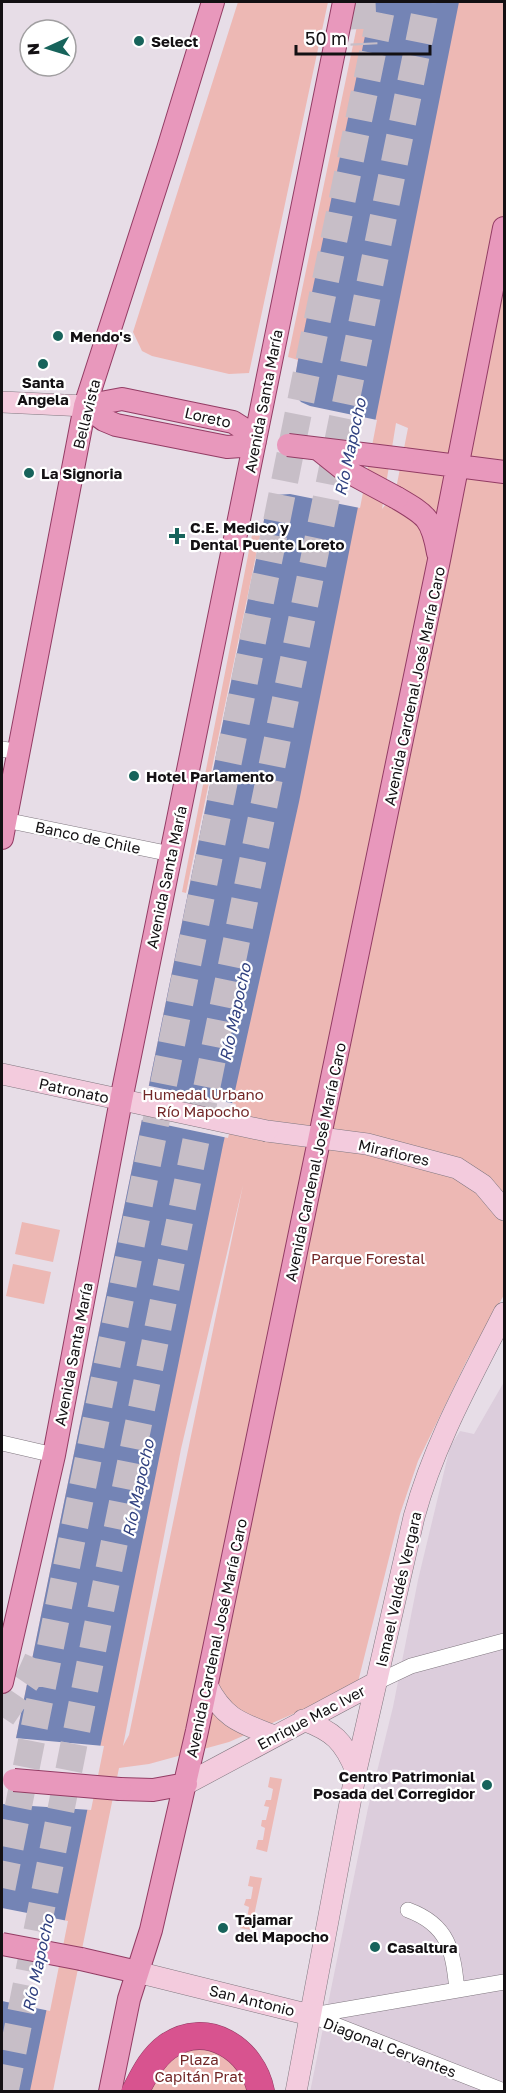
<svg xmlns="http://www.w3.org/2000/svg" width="506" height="2093" font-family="'Golos Text',sans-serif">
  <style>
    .built { fill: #dccddc }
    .green { fill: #edb8b4; fill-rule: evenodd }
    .water { fill: #7484b5 }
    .pier { fill: #e7dde7 }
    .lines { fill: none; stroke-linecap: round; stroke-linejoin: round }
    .highway-tunnel { stroke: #c7bec7; stroke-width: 27; stroke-dasharray: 27 14; stroke-linecap: butt }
    .street-casing { stroke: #817880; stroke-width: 16 }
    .secondary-casing { stroke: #817880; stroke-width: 22 }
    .primary-casing { stroke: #933c64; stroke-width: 24 }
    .highway-casing { stroke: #933c64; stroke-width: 28 }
    .street { stroke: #fff; stroke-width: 15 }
    .secondary { stroke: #f3cbdd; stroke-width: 21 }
    .primary { stroke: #e898bc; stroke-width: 22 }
    .highway { stroke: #d8538f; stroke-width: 27 }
    .secondary-bridge-casing { stroke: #817880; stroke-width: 22; stroke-linecap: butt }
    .primary-bridge-casing { stroke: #933c64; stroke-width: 24; stroke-linecap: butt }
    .secondary-bridge { stroke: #f3cbdd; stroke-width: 21 }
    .primary-bridge { stroke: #e898bc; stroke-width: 22 }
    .poi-dot { fill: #17635b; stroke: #fff; stroke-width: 2 }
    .labels { text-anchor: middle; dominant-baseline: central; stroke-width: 4.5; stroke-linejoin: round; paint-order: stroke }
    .poi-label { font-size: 15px; font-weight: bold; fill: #131013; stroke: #fff; text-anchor: start }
    .street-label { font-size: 15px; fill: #131013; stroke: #fff }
    .park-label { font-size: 15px; fill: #722727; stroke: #fff }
    .water-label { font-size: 16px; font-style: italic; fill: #314180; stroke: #fff }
  </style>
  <rect width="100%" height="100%" fill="#e7dde7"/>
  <path class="built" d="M504 1382V2091L310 2092 368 1808 393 1707 418 1580 450 1447 460 1431 474 1434Z"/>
  <path class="green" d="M238 2H328L249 373 229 374 152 356 142 351 133 332Z
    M362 2H504V1295L467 1360 418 1461 400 1514 357 1686 229 1742 149 1764 119 1768 53 2091 2 2092V1807L266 510 273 499 275 492 298 360 288 357ZM396 423 408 428 393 504H386L382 509ZM243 1185 129 1735 123 1746 181 1449Z
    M252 535 260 536 186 893 182 892Z
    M22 1222 60 1230 53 1262 15 1254Z
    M13 1264 51 1272 44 1304 6 1296Z
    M270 1777 282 1779 267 1852 256 1849 258 1840H263L265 1828 261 1826 262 1820H266L269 1807 264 1806 266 1800H271L273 1789 268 1787Z
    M250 1876 262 1878 251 1930 240 1928 242 1918 247 1919 249 1907 244 1905 246 1899H251L253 1887 248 1886Z
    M183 2046 227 2052 249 2092H148L155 2074Z"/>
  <path class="water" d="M372 2H459L299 802 223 1145 30 2091 2 2092V1807L266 510 273 499 275 492 298 360Z"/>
  <path class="pier" d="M291 388H293L295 395 301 402 310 406 377 420 360 508 290 494 275 495 268 501 272 491Z
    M145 1085 236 1104 228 1138 138 1119Z
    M15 1738 104 1746 91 1810 2 1804Z
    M2 1908 68 1921 50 2011 2 2001Z"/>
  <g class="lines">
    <path class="highway-tunnel" d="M362 2 364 45
      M2 1717 30 1676 39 1656
      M2 1888 307 370 383 2
      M5 2092 97 1628 427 2"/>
    <defs>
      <path id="street" d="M2 749 19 752
        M5 820 171 854
        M2 1443 54 1455
        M375 1683 411 1666 504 1641
        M408 1910C449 1925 453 1951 457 1990
        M310 2015 504 2091
        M313 2015 504 1982"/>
      <path id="secondary" d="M2 402 85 406
        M2 1074 146 1105
        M267 1131 367 1144 457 1168 483 1185 504 1210
        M207 1685C224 1719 241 1723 274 1736
        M303 1720C333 1731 344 1741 356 1771
        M186 1784 375 1683
        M137 1972 310 2015
        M296 2092 356 1771 414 1517C434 1444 470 1380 504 1313"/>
      <path id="primary" d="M85 406 122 399 233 422 244 429 255 441
        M85 406 104 420 116 425 227 447 241 446 255 441
        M403 459 504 472
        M397 498C426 515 432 518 438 553
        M2 838 85 406 168 149 213 2
        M2 1682 54 1455 121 1100 344 2
        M120 1789 153 1790 186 1784
        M81 1959 137 1972
        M110 2092 129 1999 151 1930 197 1731 439 560 504 228"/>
      <path id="highway" d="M135 2092C144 2075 152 2058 167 2047 206 2019 253 2049 261 2092"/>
    </defs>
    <use href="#street" class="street-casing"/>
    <use href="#secondary" class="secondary-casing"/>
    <use href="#primary" class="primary-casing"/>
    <use href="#highway" class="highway-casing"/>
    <use href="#street" class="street"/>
    <use href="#secondary" class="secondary"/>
    <use href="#primary" class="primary"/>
    <use href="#highway" class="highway"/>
    <defs>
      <path id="secondary-bridge" d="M146 1105 267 1131"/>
      <path id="primary-bridge" d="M288 445 403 459
        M318 449 343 469 397 498
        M14 1780 120 1789
        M2 1944 81 1959"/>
    </defs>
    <use href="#secondary-bridge" class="secondary-bridge-casing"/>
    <use href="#primary-bridge" class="primary-bridge-casing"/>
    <use href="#secondary-bridge" class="secondary-bridge"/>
    <use href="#primary-bridge" class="primary-bridge"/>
  </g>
  <g class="poi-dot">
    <circle cx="139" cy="41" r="6"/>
    <circle cx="58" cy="336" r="6"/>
    <circle cx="43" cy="364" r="6"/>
    <circle cx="29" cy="473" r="6"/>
    <path d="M174 527h6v6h6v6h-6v6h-6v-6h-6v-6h6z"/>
    <circle cx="134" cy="776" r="6"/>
    <circle cx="487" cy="1785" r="6"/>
    <circle cx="223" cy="1928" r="6"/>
    <circle cx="375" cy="1947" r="6"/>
  </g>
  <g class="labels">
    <g class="poi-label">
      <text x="151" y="41">Select</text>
      <text x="70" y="336">Mendo's</text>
      <text x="43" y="382" text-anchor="middle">Santa<tspan x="43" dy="17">Angela</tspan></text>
      <text x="41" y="473">La Signoria</text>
      <text x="190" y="527">C.E. Medico y<tspan x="190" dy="17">Dental Puente Loreto</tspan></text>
      <text x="146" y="776">Hotel Parlamento</text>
      <text x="475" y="1776" text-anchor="end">Centro Patrimonial<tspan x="475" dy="17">Posada del Corregidor</tspan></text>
      <text x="235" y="1919">Tajamar<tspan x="235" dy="17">del Mapocho</tspan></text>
      <text x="387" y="1947">Casaltura</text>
    </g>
    <g class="street-label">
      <text transform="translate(263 401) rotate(-79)">Avenida Santa María</text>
      <text transform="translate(86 414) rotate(-76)">Bellavista</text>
      <text transform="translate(208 417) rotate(13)">Loreto</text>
      <text transform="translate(414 686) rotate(-78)">Avenida Cardenal José María Caro</text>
      <text transform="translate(88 837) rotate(12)">Banco de Chile</text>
      <text transform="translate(166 877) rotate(-78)">Avenida Santa María</text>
      <text transform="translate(74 1090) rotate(12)">Patronato</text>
      <text transform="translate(394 1152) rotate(13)">Miraflores</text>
      <text transform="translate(315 1162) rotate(-78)">Avenida Cardenal José María Caro</text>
      <text transform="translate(73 1354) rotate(-79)">Avenida Santa María</text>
      <text transform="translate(398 1589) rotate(-77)">Ismael Valdés Vergara</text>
      <text transform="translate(216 1638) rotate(-78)">Avenida Cardenal José María Caro</text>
      <text transform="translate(311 1717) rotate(-28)">Enrique Mac Iver</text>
      <text transform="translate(252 2000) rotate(14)">San Antonio</text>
      <text transform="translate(390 2047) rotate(21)">Diagonal Cervantes</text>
    </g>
    <g class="park-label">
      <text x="203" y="1094">Humedal Urbano<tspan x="203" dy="17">Río Mapocho</tspan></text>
      <text x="368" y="1258">Parque Forestal</text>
      <text x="199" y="2059">Plaza<tspan x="199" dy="17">Capitán Prat</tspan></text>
    </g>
    <g class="water-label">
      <text transform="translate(350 447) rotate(-78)">Río Mapocho</text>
      <text transform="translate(235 1012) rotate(-78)">Río Mapocho</text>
      <text transform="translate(138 1488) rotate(-78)">Río Mapocho</text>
      <text transform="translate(38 1963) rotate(-78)">Río Mapocho</text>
    </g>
  </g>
  <rect width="506" height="2093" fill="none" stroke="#131013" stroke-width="6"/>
  <g transform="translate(48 48) rotate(266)"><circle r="28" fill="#ffffff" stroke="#a19fa1" stroke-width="1.5"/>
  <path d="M0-4.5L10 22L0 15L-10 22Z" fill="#17635b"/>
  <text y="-9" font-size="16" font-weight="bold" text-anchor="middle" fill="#131013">N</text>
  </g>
  <path d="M296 45v9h134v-9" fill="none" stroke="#131013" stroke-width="3"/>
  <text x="305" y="45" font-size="18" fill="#131013" stroke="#ffffff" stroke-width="4.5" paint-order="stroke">50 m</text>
</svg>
